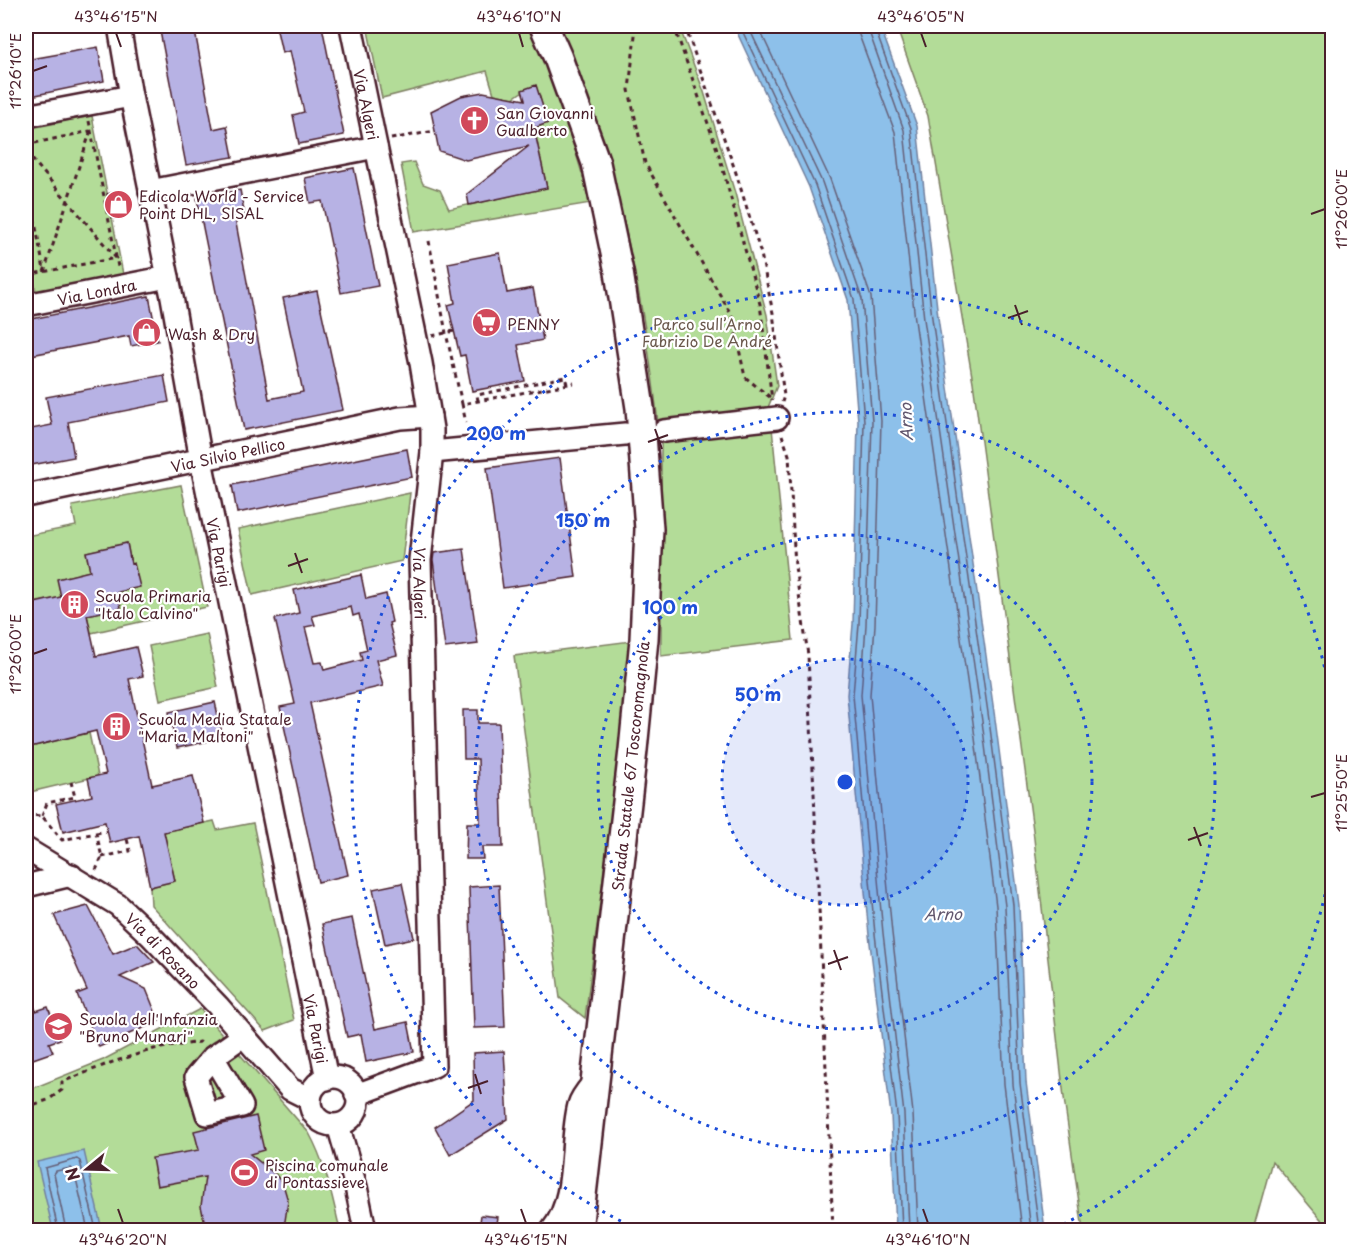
<svg xmlns="http://www.w3.org/2000/svg" width="1358" height="1256" font-family="'Playpen Sans',sans-serif">
  <style>
    .green { fill: #b3dc98; stroke: #7e7e62; stroke-width: 1.5 }
    .water { fill: #8dc0ea; stroke: #72809e; stroke-width: 1.5 }
    .lines { fill: none; stroke-linecap: round; stroke-linejoin: round }
    .shore { stroke: #655f77; stroke-width: 1.5 }
    .building { fill: #b7b2e4; stroke: #4a1f2b; stroke-width: 1.5; fill-rule: evenodd }
    .minor-casing { stroke: #4a1f2b; stroke-width: 26 }
    .major-casing { stroke: #4a1f2b; stroke-width: 32 }
    .path { stroke: #4a1f2b; stroke-width: 3; stroke-dasharray: 4.5 4.5; stroke-linecap: butt }
    .minor { stroke: #fff; stroke-width: 21 }
    .major { stroke: #fff; stroke-width: 27 }
    .ticks { fill: none; stroke: #4a1f2b; stroke-width: 2 }
    .ring { fill: none; stroke: #1d4ed8; stroke-width: 3; stroke-dasharray: 3 6 }
    .labels { text-anchor: middle; dominant-baseline: central; stroke-width: 4.5; stroke-linejoin: round; paint-order: stroke }
    .street-label { font-size: 15px; fill: #4a1f2b; stroke: #fff }
    .poi-label { font-size: 15px; fill: #4a1f2b; stroke: #fff; text-anchor: start }
    .park-label { font-size: 15px; fill: #6a584c; stroke: #fff }
    .water-label { font-size: 16px; font-style: italic; fill: #61576e; stroke: #fff }
    .centre { fill: #1d4ed8; stroke: #fff; stroke-width: 3 }
    .ring-label { font-size: 18px; text-anchor: middle; font-weight: bold; fill: #1d4ed8; stroke: #fff; stroke-width: 4.5; stroke-linejoin: round; paint-order: stroke }
    .neatline { fill: none; stroke: #4a1f2b; stroke-width: 2 }
    .ticks-label { font-size: 15px; text-anchor: middle; fill: #4a1f2b }
  </style>
  <rect width="100%" height="100%" fill="#fff"/>
  <filter id="ink" filterUnits="userSpaceOnUse"><feTurbulence type="fractalNoise" baseFrequency=".0167" numOctaves="2"/><feDisplacementMap in="SourceGraphic" scale="12" xChannelSelector="R" yChannelSelector="G"/><feConvolveMatrix kernelMatrix="1 2 1 2 8 2 1 2 1" color-interpolation-filters="sRGB"/></filter>
  <g filter="url(#ink)">
    <path class="green" d="M367 26H530L558 94 591 203 414 232 401 164 414 162 423 184 440 190 449 209 547 188 534 128 548 123 536 86 526 89 513 98 494 94 487 71 382 98Z
      M560 26H679L704 92 735 193 767 315 777 386 766 412 658 423C648 336 633 248 608 163 595 117 577 71 560 26Z
      M896 26H1332V1230H1330L1272 1161 1253 1230H1083L1065 1106 1033 830 973 382 928 116Z
      M92 116 123 274 36 292 26 238V129Z
      M772 428 793 640 661 656V440Z
      M181 485 207 607 91 633 87 615 121 608 118 592 139 587 134 564H131L127 543 86 552 90 571 58 579 61 597 28 604 26 594V536L76 526 72 506Z
      M410 493 402 561 252 595 238 529Z
      M207 634 218 687 160 700 149 646Z
      M631 641 618 764 585 1018 560 998 514 656Z
      M89 733 98 776 26 793V748Z
      M214 821 217 830 253 823 294 1020 265 1031 151 905 150 887 175 881 164 832Z
      M200 1009 309 1133C326 1164 332 1196 340 1230H26V1091L103 1060Z"/>
    <path class="water" d="M734 26H880L917 126 938 317 995 719 1019 905 1026 1082 1045 1230H896L891 1115 869 935 847 695 853 624 858 421 848 300 809 187Z
      M84 1151 102 1230H53L37 1162Z"/>
    <g class="lines">
      <path class="shore" d="M740 26 815 185 854 299 864 421 859 624 853 695 875 934 897 1114 902 1230
        M748 26 822 182 862 299 872 421 866 625 861 695 883 933 904 1114 909 1230
        M758 26 830 179 871 297 881 421 875 625 870 695 892 933 913 1113 918 1230
        M858 26 859 35 895 132 915 320 973 722 996 906 1004 1084 1022 1230
        M867 26 904 130 924 319 982 721 1005 906 1013 1084 1031 1230
        M874 26 911 128 932 318 989 720 1013 905 1020 1083 1039 1230
        M58 1230 45 1168 77 1159 80 1161 96 1230
        M66 1230 54 1174 56 1171 71 1168 74 1170 88 1230"/>
    </g>
    <path class="building" d="M159 26H194L213 129 227 126 233 157 186 165Z
      M276 26H322L344 135 299 144 293 115 304 112 290 51 282 53Z
      M98 47 104 81 26 97V60Z
      M536 85 548 123 534 128 547 188 469 205 467 194 529 146 466 160 439 151 431 111 461 96 483 92 525 100 522 90Z
      M354 168 378 286 341 293 322 201 310 203 305 178Z
      M240 190 245 216 235 218 269 399 303 392 283 298 317 291 343 410 244 430 197 198Z
      M121 191 125 215 112 218 107 194Z
      M500 253 507 293 533 288 543 340 518 345 525 381 472 391 465 355 460 356 448 305 455 303 448 263Z
      M149 296 158 341 131 346 129 336 26 356V320Z
      M164 375 169 402 68 422 74 457 26 466V430L52 425 46 397Z
      M407 449 412 477 237 513 232 485Z
      M560 458 576 577 503 588 487 468Z
      M127 543 131 564 134 563 140 587 118 592 121 608 87 615 96 656 136 647 143 676 129 679 152 785 193 776 204 823 164 832 175 881 150 887 139 836 110 843 105 822 63 832 56 804 92 796 88 778 106 774 96 731 26 748V605L61 597 57 579 90 571 86 552Z
      M464 549 478 644 445 648 433 560 434 553Z
      M361 575 366 599 386 594 392 622 389 623 397 655 376 660 383 686 310 703 348 875 318 882 280 707 295 704 275 619 299 613 294 590ZM351 607 353 616 359 614 367 650 360 652 362 660 324 670 322 662 314 663 305 627 315 625 312 616Z
      M215 702 223 738 177 748 169 712Z
      M463 710H478V723H499L503 847H482L483 859H466L467 823H480L478 759H464Z
      M402 883 414 938 385 944 373 889Z
      M499 885 505 1027 474 1028 469 887Z
      M88 906 113 954 137 944 154 962 120 977 146 989 159 1021 99 1047 77 994 87 990 54 915Z
      M352 918 375 1029 408 1022 414 1052 366 1062 361 1034 347 1037 322 924Z
      M26 986 36 1011 48 1007 60 1039 49 1043 53 1052 33 1059 28 1047 26 1048Z
      M504 1051 508 1119 450 1155 435 1127 474 1100 473 1053Z
      M256 1116 264 1150 250 1154 276 1175 283 1184 288 1201 285 1221 278 1230H210L204 1220 201 1206 205 1177 157 1186 152 1158 199 1150 194 1131Z
      M481 1215 498 1217 496 1230H479Z"/>
    <g class="lines">
      <defs>
        <g id="minor">
          <path id="s1" d="M119 26 131 96 172 297 201 460 327 1079"/>
          <path id="s2" d="M351 26 421 363 432 429V452L420 560 434 1066 356 1095"/>
          <path d="M26 116 131 96"/>
          <path d="M150 191 376 147"/>
          <path id="s3" d="M26 305 168 277"/>
          <path d="M664 431 777 418"/>
          <path d="M432 452 625 434"/>
          <path id="s4" d="M26 496 400 418 430 416"/>
          <path id="s5" d="M26 849 118 905 150 935 218 1006 290 1089 310 1099"/>
          <path d="M26 886 71 875"/>
          <path d="M213 1057 242 1106 207 1114 196 1077 213 1057 243 1036"/>
          <circle cx="334" cy="1101" r="24"/>
          <path d="M338 1125 356 1187 365 1230"/>
          <path d="M552 1230C578 1199 569 1143 579 1105 581 1097 589 1088 594 1082"/>
        </g>
        <path id="major" d="M544 26 558 58 596 163 619 272 640 408 649 529 644 639 633 750 578 1230"/>
      </defs>
      <use href="#minor" class="minor-casing"/>
      <use href="#major" class="major-casing"/>
      <path class="path" d="M636 26 629 90 645 163 732 316 745 377 771 398
        M674 26 719 155 760 304 772 400
        M685 26 736 173 761 254 773 313 784 396 782 402
        M89 121 118 267
        M391 139 435 131
        M26 145 90 131
        M26 152 116 258 32 274
        M26 174 44 270
        M429 241 446 333 462 404 574 383
        M44 272 90 133
        M432 336 454 331
        M478 401 477 395 565 377 567 384
        M462 404 466 423
        M782 435 789 455 795 567 808 655 833 1230
        M26 815 42 816 62 840 96 833 102 857 96 870
        M42 816 47 803 75 797 71 782
        M26 820 27 833
        M96 833 107 831
        M102 857 130 851 127 839
        M26 1107 48 1100 62 1090V1082L110 1063 154 1049 200 1042 202 1044"/>
      <use href="#minor" class="minor"/>
      <use href="#major" class="major"/>
    </g>
  </g>
  <path class="ticks" d="M116 33 121 47M519 33 523 47M921 33 926 47M33 71 47 66M1311 214 1325 209M1015 305 1022 325M1008 318 1028 311M655 429 662 449M648 442 668 435M295 553 302 573M288 566 308 559M33 654 47 649M1311 797 1325 793M1194 827 1201 846M1188 840 1208 833M834 950 841 970M828 964 848 957M475 1074 481 1094M468 1088 488 1081M118 1209 123 1223M521 1209 526 1223M923 1209 928 1223"/>
  <circle cx="845" cy="782" r="123" fill="#1d4ed8" fill-opacity=".12"/>
  <g class="ring">
    <circle cx="845" cy="782" r="123"/>
    <circle cx="845" cy="782" r="247"/>
    <circle cx="845" cy="782" r="370"/>
    <path d="M1332 859A493 493 0 0 1 1053 1229M637 1229A493 493 0 1 1 1332 705"/>
  </g>
  <defs>
    <symbol id="church-disc" viewBox="-11 -11 22 22"><circle r="9.5" fill="#d1495b" stroke="#fff"/><path d="M-1.2-6h2.4v3.5h3.3v2.4h-3.3V6h-2.4V-.1h-3.3v-2.4h3.3Z" fill="#fff"/></symbol>
    <symbol id="shop-disc" viewBox="-11 -11 22 22"><circle r="9.5" fill="#d1495b" stroke="#fff"/><path d="M-5-2.5h2.3a2.7 3.5 0 0 1 5.4 0H5L5.5 6h-11ZM-1.5-2.5h3a1.5 2.3 0 0 0-3 0Z" fill="#fff"/></symbol>
    <symbol id="supermarket-disc" viewBox="-11 -11 22 22"><circle r="9.5" fill="#d1495b" stroke="#fff"/><path d="M-6-5.5h2.5l.6 2H6L4.5 2H-2.5L-4.4-4H-6ZM-1.5 3.2a1.3 1.3 0 1 0 .1 0ZM3 3.2a1.3 1.3 0 1 0 .1 0Z" fill="#fff"/></symbol>
    <symbol id="building-disc" viewBox="-11 -11 22 22"><circle r="9.5" fill="#d1495b" stroke="#fff"/><path d="M-4-6H4V6H1V3H-1V6H-4ZM-2.5-4.3h1.7v1.8h-1.7ZM.8-4.3h1.7v1.8H.8ZM-2.5-1h1.7V.8h-1.7ZM.8-1h1.7V.8H.8Z" fill="#fff"/></symbol>
    <symbol id="school-disc" viewBox="-11 -11 22 22"><circle r="9.5" fill="#d1495b" stroke="#fff"/><path d="M0-5L7-2L0 1L-7-2ZM-4 1L0 2.5L4 1V4Q0 6-4 4Z" fill="#fff"/></symbol>
    <symbol id="stadium-disc" viewBox="-11 -11 22 22"><circle r="9.5" fill="#d1495b" stroke="#fff"/><path d="M0-5a6.5 5 0 1 0 0 10a6.5 5 0 1 0 0-10ZM-3.5-1.8h7v3.6h-7Z" fill="#fff"/></symbol>
  </defs>
  <g fill-rule="evenodd">
    <use href="#church-disc" x="458" y="104" width="33" height="33"/>
    <use href="#shop-disc" x="102" y="188" width="33" height="33"/>
    <use href="#supermarket-disc" x="470" y="306" width="33" height="33"/>
    <use href="#shop-disc" x="130" y="316" width="33" height="33"/>
    <use href="#building-disc" x="58" y="588" width="33" height="33"/>
    <use href="#building-disc" x="100" y="710" width="33" height="33"/>
    <use href="#school-disc" x="42" y="1010" width="33" height="33"/>
    <use href="#stadium-disc" x="228" y="1156" width="33" height="33"/>
  </g>
  <g class="labels">
    <g class="street-label">
      <text stroke="none"><textPath href="#s2" startOffset="80">Via Algeri</textPath></text>
      <text stroke="none"><textPath href="#s3" startOffset="72">Via Londra</textPath></text>
      <text stroke="none"><textPath href="#s4" startOffset="206">Via Silvio Pellico</textPath></text>
      <text stroke="none"><textPath href="#s1" startOffset="536">Via Parigi</textPath></text>
      <text stroke="none"><textPath href="#s2" startOffset="566">Via Algeri</textPath></text>
      <text transform="translate(630 766) rotate(-84)">Strada Statale 67 Toscoromagnola</text>
      <text stroke="none"><textPath href="#s5" startOffset="172">Via di Rosano</textPath></text>
      <text stroke="none"><textPath href="#s1" startOffset="1022">Via Parigi</textPath></text>
    </g>
    <g class="poi-label">
      <text x="496" y="112">San Giovanni<tspan x="496" dy="17">Gualberto</tspan></text>
      <text x="139" y="195">Edicola World - Service<tspan x="139" dy="17">Point DHL, SISAL</tspan></text>
      <text x="507" y="323">PENNY</text>
      <text x="168" y="333">Wash &amp; Dry</text>
      <text x="95" y="595">Scuola Primaria<tspan x="95" dy="17">"Italo Calvino"</tspan></text>
      <text x="138" y="718">Scuola Media Statale<tspan x="138" dy="17">"Maria Maltoni"</tspan></text>
      <text x="79" y="1018">Scuola dell'Infanzia<tspan x="79" dy="17">"Bruno Munari"</tspan></text>
      <text x="265" y="1164">Piscina comunale<tspan x="265" dy="17">di Pontassieve</tspan></text>
    </g>
    <g class="park-label">
      <text x="707" y="323">Parco sull’Arno<tspan x="707" dy="17">Fabrizio De André</tspan></text>
    </g>
    <g class="water-label">
      <text transform="translate(905 422) rotate(-92)">Arno</text>
      <text x="943" y="913">Arno</text>
    </g>
  </g>
  <circle cx="845" cy="782" r="9" class="centre"/>
  <g class="ring-label">
    <text x="496" y="440">200 m</text>
    <text x="583" y="527">150 m</text>
    <text x="670" y="614">100 m</text>
    <text x="758" y="701">50 m</text>
  </g>
  <rect width="1358" height="1256" fill="none" stroke="#fff" stroke-width="66"/>
  <g transform="translate(87 1169) rotate(251)" stroke="#ffffff" stroke-width="4.5" paint-order="stroke">
  <path d="M0-4.5L10 22L0 15L-10 22Z" fill="#4a1f2b"/>
  <text y="-9" font-size="16" font-weight="bold" text-anchor="middle" fill="#4a1f2b">N</text>
  </g>
  <rect x="33" y="33" width="1292" height="1190" class="neatline"/>
  <g class="ticks-label">
    <text x="116" y="22">43°46'15"N</text>
    <text x="519" y="22">43°46'10"N</text>
    <text x="921" y="22">43°46'05"N</text>
    <text transform="translate(16 71) rotate(-90)" y="5">11°26'10"E</text>
    <text transform="translate(1342 209) rotate(-90)" y="5">11°26'00"E</text>
    <text transform="translate(16 654) rotate(-90)" y="5">11°26'00"E</text>
    <text transform="translate(1342 793) rotate(-90)" y="5">11°25'50"E</text>
    <text x="123" y="1245">43°46'20"N</text>
    <text x="526" y="1245">43°46'15"N</text>
    <text x="928" y="1245">43°46'10"N</text>
  </g>
</svg>
